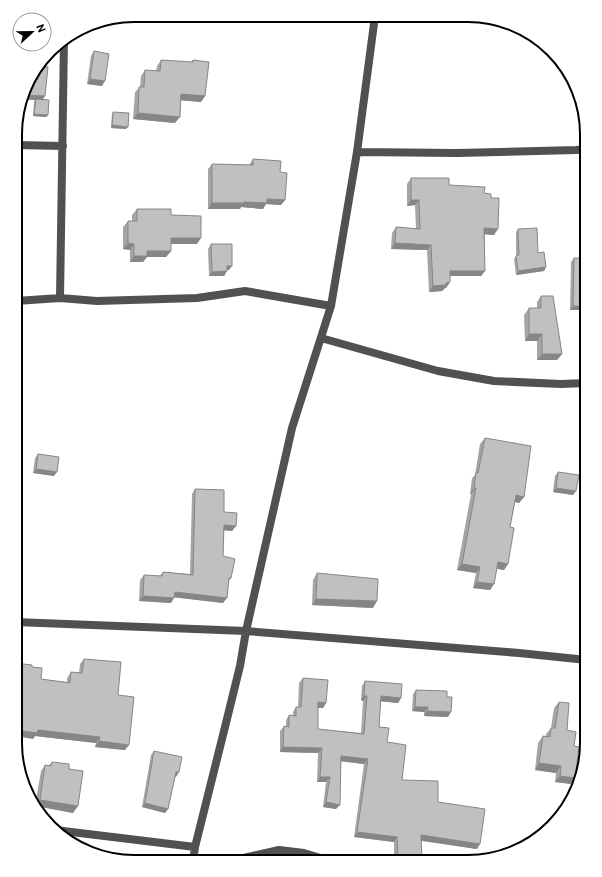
<svg xmlns="http://www.w3.org/2000/svg" width="602" height="877" font-family="Overpass,sans-serif">
  <style>
    .lines { fill: none; stroke-linecap: round; stroke-linejoin: round }
    .minor { stroke: #515151; stroke-width: 8 }
    .wall { fill: #a5a5a5 }
    .shaded-wall { fill: #868686 }
    .building { fill: #c0c0c0; stroke: #868686 }
    .rim { fill: none; stroke: #000; stroke-width: 2 }
  </style>
  <rect width="100%" height="100%" fill="#fff"/>
  <g class="lines">
    <path class="minor" d="M16 145 63 146
      M357 152 457 153 576 150 587 149
      M60 298 64 39
      M16 301 60 298 97 301 197 298 245 291 331 306
      M321 338 438 371 494 381 561 384 587 383
      M15 622 246 631 519 653 587 660
      M55 830 195 847
      M193 861 195 847 226 723 240 666 246 631 292 428 331 306 357 152 375 16
      M230 861 279 850 304 853 334 862"/>
  </g>
  <path class="wall" d="M94 51 102 86 87 84 91 56Z
    M161 60 191 62 193 60 205 96 201 102 181 100 175 123 133 119 135 92 140 87 141 76 145 70 156 71 157 66Z
    M31 74 45 96 43 99 48 115 46 117 33 116 34 101 35 100 22 99Z
    M113 112 126 129 111 128 112 114Z
    M253 159 280 172 285 200 281 205 266 204 263 209 241 207 240 209H208V169L212 164 249 165Z
    M411 178 449 185 484 193 491 198 494 235 485 234V271L481 276H450V282L446 288H445L442 291 429 292 427 250 391 249 392 233 396 227 416 229 415 205 407 206V184Z
    M137 209 171 215 197 244H171V251L166 257H147L143 262H130V250L123 249V227L128 221H132V215Z
    M518 229 538 253 546 267 544 271 516 275 514 259 516 256V232Z
    M211 244 229 270H227L224 276H209L208 249Z
    M574 258H587V310H570L571 262Z
    M541 296 562 354 557 360H537V341H525L524 315 529 308H537V302Z
    M485 438 524 497 519 503 515 502 510 527 508 564 504 570 497 569 494 584 490 590 473 588 476 573 457 570 471 494H470L472 478 475 475 480 444Z
    M38 454 54 476 33 473 35 458Z
    M558 472 573 495 553 492 555 476Z
    M195 489 224 512 236 526 232 531 224 530 223 556 231 578 228 582 223 603 174 597 171 603 139 601 140 580 144 575 160 576 163 572 190 574 192 494Z
    M317 573 373 608 312 605 313 580Z
    M84 659 118 695 125 750 95 747 96 743 35 736 33 739 32 667 41 679 67 682V678L71 672 79 673 80 664Z
    M303 678 326 703 323 708H318V729L361 733 363 701 361 700 362 686 365 681 401 698 398 703 380 701 379 727 387 742 402 780 438 802 477 849 421 841V862H394V842L354 837 364 764 341 761 336 809 323 807 326 782H317L318 753 280 752V731L284 726H286V720L289 715H293V712L296 707H298L299 683Z
    M416 690 447 697 448 717 424 716V712L412 711 413 694Z
    M559 702 567 730 574 746 571 784 555 782 556 773 535 770 538 743 543 736 546 737V734L551 728 554 708Z
    M154 751 176 777H175L168 809 165 813 142 807 151 755Z
    M52 762 69 769 73 813 36 806H35L41 771 45 765H49Z"/>
  <path class="shaded-wall" d="M90 79 105 81 102 86 87 84Z
    M181 94 205 96 201 102 177 100Z
    M24 95 45 96 42 100 36 99 35 100 22 99Z
    M138 113 180 117 175 123 133 119Z
    M34 114 48 115 46 117 33 116Z
    M112 125 128 127 126 129 111 128Z
    M267 199 285 200 281 205 266 204 263 209 241 207 240 209H208L212 203Z
    M411 200H419L415 205 407 206Z
    M484 228 498 229 494 235 480 234Z
    M171 238H201L197 244H167Z
    M128 243 134 244 130 250 123 249Z
    M395 243 431 245 427 250 391 249Z
    M147 251H171L166 257H147L143 262H130L134 256Z
    M227 266H232L229 270H224Z
    M546 267 544 271 516 275 518 271Z
    M227 271 224 276H209L212 272Z
    M450 271H485L481 276H446Z
    M450 282 446 288H445L442 291 429 292 433 286Z
    M573 306 587 307V310H570Z
    M529 334H542L537 341H525Z
    M542 354H562L557 360H537Z
    M36 469 57 472 54 476 33 473Z
    M474 488H476L471 494H470Z
    M556 488 576 491 573 495 553 492Z
    M516 495 524 497 519 503 512 501Z
    M224 525 236 526 232 531 220 530Z
    M498 562 508 564 504 570 493 568Z
    M462 564 480 567 476 573 457 570Z
    M477 582 494 584 490 590 473 588Z
    M175 592 227 598 223 603 171 597Z
    M143 596 174 598 171 603 139 601Z
    M316 599 377 601 373 608 312 605Z
    M364 696H367L363 701 361 700Z
    M381 696 401 698 398 703 377 701Z
    M318 702 326 703 323 708 315 707Z
    M415 707H428L424 712 412 711Z
    M427 711 451 712 448 717 424 716Z
    M15 730H38L100 737 96 743 35 736 33 739 15 736Z
    M99 741 129 745 125 750 95 747Z
    M283 747 322 748 318 753 280 752Z
    M341 756 368 759 364 764 338 761Z
    M539 763 561 766 556 773 535 770Z
    M176 772H179L176 777 173 776Z
    M560 776 575 778 571 784 555 782Z
    M320 777H330L326 782H317Z
    M40 800 78 806 73 813 36 806H35Z
    M326 802 340 805 336 809 323 807Z
    M145 803 168 809 165 813 142 807Z
    M357 832 397 837 394 842 354 837Z
    M421 835 480 844 477 849 418 840Z
    M422 861 421 862H398Z"/>
  <path class="building" d="M94 51 109 54 105 81 90 79Z
    M161 60 193 62V60L209 62 205 96 181 94 180 117 138 113 139 87H144L145 70 160 71Z
    M37 66 48 67 45 96 24 95 31 74Z
    M36 99 49 100 48 115 34 114Z
    M113 112 129 113 128 127 112 125Z
    M253 159 281 161 280 172 287 173 285 200 267 199V203L244 202V203H212V164L253 165Z
    M411 178H449V185L485 187 484 193 491 194V198H499L498 229 484 228 485 271H450V282L446 283V285L433 286 431 245 395 243 396 227 420 229 419 200H411Z
    M137 209H171V215L201 216V238H171V251H147V256H134V244L128 243V221H137Z
    M537 228 538 253 544 252 546 267 518 271 516 256 519 255 518 229Z
    M211 244H232V266H227V271L212 272Z
    M574 258H587V307L573 306Z
    M541 296H553L562 354H542V334H529V308H541Z
    M485 438 531 446 524 497 516 495 510 527 514 528 508 564 498 562 494 584 477 582 480 567 462 564 476 488H474L476 472 478 473Z
    M38 454 59 457 57 472 36 469Z
    M558 472 579 475 576 491 556 488Z
    M195 489 224 490V512L237 513 236 526 224 525 223 556 235 559 231 578H229L227 598 175 592 174 598 143 596 144 575 162 576 163 572 193 575Z
    M317 573 378 579 377 601 316 599Z
    M84 659 121 662 118 695 134 697 129 745 99 741 100 737 38 730 37 733 15 730V663L32 665V667L42 668 41 679 70 683 71 672 82 673Z
    M303 678 328 680 326 703 318 702V729L364 734 367 696H364L365 681 402 684 401 698 381 696 379 727 389 728 387 742 406 745 402 780 438 781V802L485 809 480 844 421 835 422 861 398 862 397 837 357 832 368 759 341 756 340 805 326 802 330 777H320L322 748 283 747 284 726 289 727V715L296 716V707H301Z
    M416 690 447 691V697H452L451 712 427 711 428 707H415Z
    M559 702 569 703 567 730 576 732 574 746 579 747 575 778 560 776 561 766 539 763 543 736 550 737 551 728H555Z
    M154 751 182 757 179 772H176L168 809 145 803Z
    M52 762 69 764V769L83 771 78 806 40 800 45 765 51 766Z"/>
  <path d="M0 0H602V877H0ZM134 22H468A112 112 0 0 1 580 134V743A112 112 0 0 1 468 855H134A112 112 0 0 1 22 743V134A112 112 0 0 1 134 22Z" fill="#fff" fill-rule="evenodd"/>
  <path class="rim" d="M134 22H468A112 112 0 0 1 580 134V743A112 112 0 0 1 468 855H134A112 112 0 0 1 22 743V134A112 112 0 0 1 134 22Z"/>
  <g transform="translate(32 32) rotate(68)"><circle r="19" fill="#ffffff" stroke="#999999"/>
  <path d="M0-3L7 15L0 10L-7 15Z" fill="#000000"/>
  <text y="-6" font-size="11" font-weight="bold" text-anchor="middle" fill="#000000">N</text>
  </g>
</svg>
